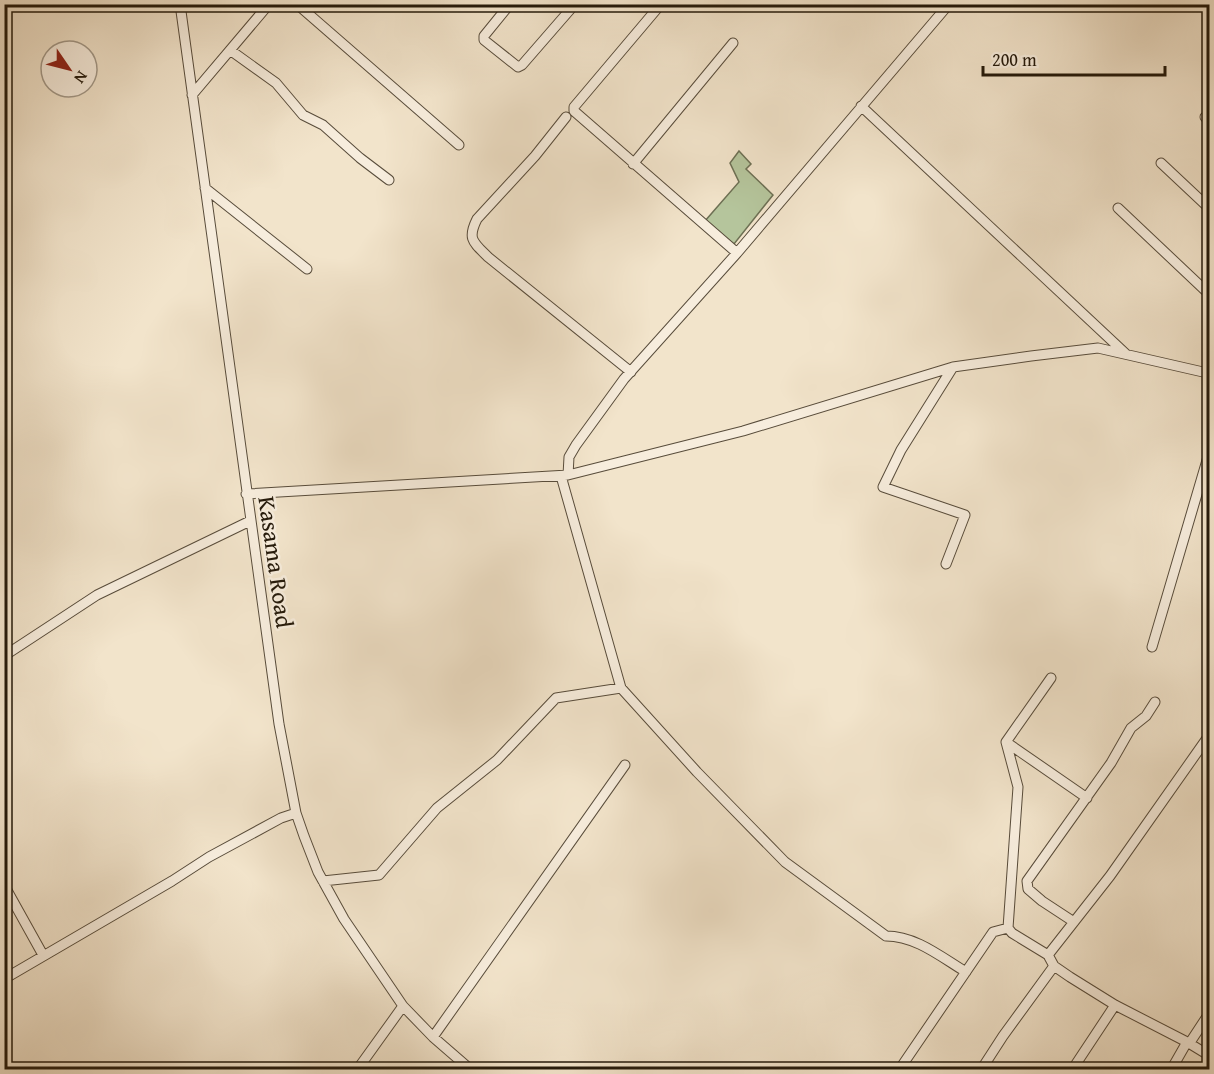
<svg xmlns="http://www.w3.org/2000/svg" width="1214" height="1074" font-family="'Gentium Book Plus',serif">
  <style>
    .green { fill: #b5c59c; stroke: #6d7054; stroke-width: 1.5 }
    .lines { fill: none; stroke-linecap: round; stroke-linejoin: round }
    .minor-casing { stroke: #584c3b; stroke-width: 11 }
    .minor { stroke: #f7eddd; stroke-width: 9 }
    .labels { text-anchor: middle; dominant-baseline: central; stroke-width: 5; stroke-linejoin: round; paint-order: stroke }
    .street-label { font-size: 24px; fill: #251a0b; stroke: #f7eddd }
  </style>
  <rect width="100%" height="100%" fill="#f2e4cb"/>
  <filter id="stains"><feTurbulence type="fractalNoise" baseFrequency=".00333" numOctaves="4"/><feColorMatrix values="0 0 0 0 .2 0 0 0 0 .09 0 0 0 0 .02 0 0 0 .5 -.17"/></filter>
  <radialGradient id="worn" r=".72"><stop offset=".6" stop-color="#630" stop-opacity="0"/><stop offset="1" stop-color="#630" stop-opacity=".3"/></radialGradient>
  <path class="green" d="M739 151 751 164 746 169 773 195 734 244 705 221 739 182 730 163Z"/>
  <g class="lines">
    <defs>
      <path id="minor" d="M180 4 279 724 296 813 304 836 318 872 344 919 403 1006 433 1037 471 1070
        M297 4 459 145
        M510 4 484 36V40L518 67 522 65 575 4
        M661 4 574 107V111L737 253
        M4 7 7 4
        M230 50 276 83 303 115 323 125 360 158 389 180
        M192 95 269 4
        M861 106 1126 354
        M566 117 535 156 477 219C467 239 473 242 488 257L631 372
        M1205 117 1210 122
        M1161 163 1210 209
        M633 164 733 43
        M205 188 307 269
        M1118 208 1210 295
        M568 475 569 457 576 445 624 379 737 253 949 4
        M561 476 621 688
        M246 494 568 475 743 431 953 367 1031 356 1098 348 1203 372 1210 371
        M946 564 965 515 883 487 901 450 953 367
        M1152 647 1210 450
        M4 656 97 595 250 521
        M1051 678 1006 742 1018 787 1008 928 1012 933 1048 955 1054 966 1070 977 1115 1005 1187 1042 1171 1070
        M1006 742 1087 798
        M323 881 379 875 437 808 497 760 556 698 621 688 697 772 785 862 886 936C916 936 941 957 966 972
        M4 885 43 955
        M1074 922 1042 901 1028 889 1027 881 1111 763 1131 728 1146 716 1155 702
        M1048 955 1110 876 1210 734
        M4 979 172 881 209 857 281 818 296 813
        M433 1037 625 765
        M1187 1042 1210 1056
        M1189 1044 1210 1012
        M357 1070 403 1006
        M899 1070 993 932 1008 928
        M981 1070 1003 1036 1054 966
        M1072 1070 1115 1005"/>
    </defs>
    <use href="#minor" class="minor-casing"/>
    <use href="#minor" class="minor"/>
  </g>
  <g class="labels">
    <g class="street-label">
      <text transform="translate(276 562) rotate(82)">Kasama Road</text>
    </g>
  </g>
  <rect width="1214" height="1074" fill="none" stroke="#f2e4cb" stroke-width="24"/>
  <rect x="6" y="6" width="1202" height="1062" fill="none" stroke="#251a0b" stroke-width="3"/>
  <rect x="12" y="12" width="1190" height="1050" fill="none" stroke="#251a0b" stroke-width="1.5"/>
  <g transform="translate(69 69) rotate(125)"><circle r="28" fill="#f7eddd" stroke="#a39989" stroke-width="1.5"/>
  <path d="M0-4.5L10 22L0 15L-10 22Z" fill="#8f2418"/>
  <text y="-9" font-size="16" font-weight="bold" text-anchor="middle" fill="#251a0b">N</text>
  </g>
  <path d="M983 66v9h182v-9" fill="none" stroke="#251a0b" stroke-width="3"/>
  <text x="992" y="66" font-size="18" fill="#251a0b" stroke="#f7eddd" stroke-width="4.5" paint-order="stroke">200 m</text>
  <rect width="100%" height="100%" filter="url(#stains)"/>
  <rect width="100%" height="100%" fill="url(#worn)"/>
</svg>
